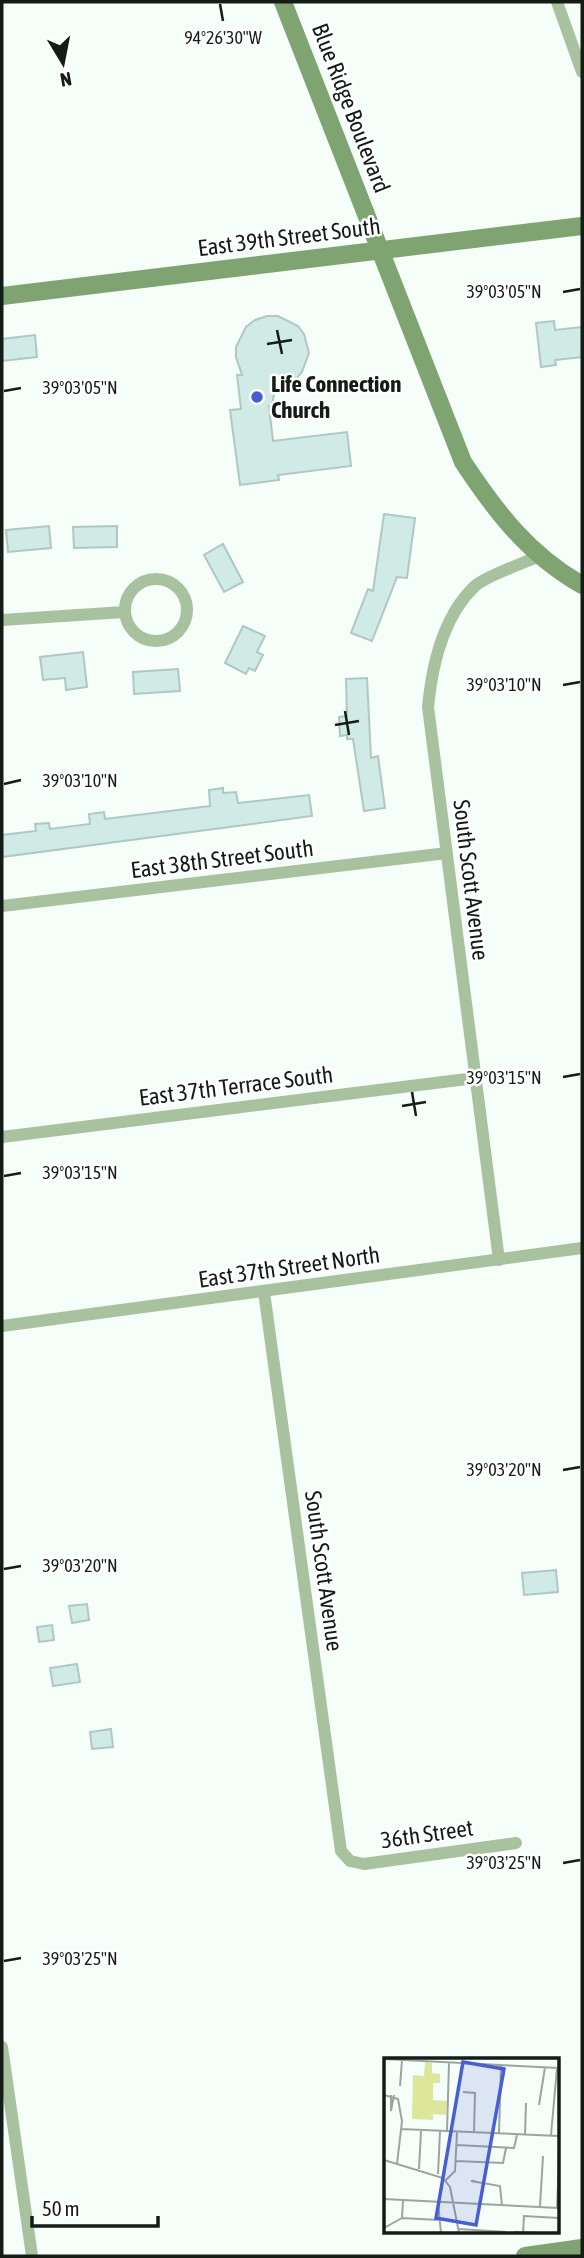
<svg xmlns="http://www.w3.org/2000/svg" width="584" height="2258" font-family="'Asap Condensed',sans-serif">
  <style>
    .building { fill: #d0eae5; stroke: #afc8c3; stroke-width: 2 }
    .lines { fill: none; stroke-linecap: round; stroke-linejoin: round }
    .street { stroke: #a8c19f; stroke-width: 12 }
    .secondary { stroke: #7fa471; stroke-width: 18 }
    .ticks { fill: none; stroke: #141c17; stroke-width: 2.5 }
    .poi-dot { fill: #485ed3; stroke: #fff; stroke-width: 2.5 }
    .labels { text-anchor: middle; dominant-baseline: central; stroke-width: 5; stroke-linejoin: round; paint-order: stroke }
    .street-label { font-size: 23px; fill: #141c17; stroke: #fff }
    .poi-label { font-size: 23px; font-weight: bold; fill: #141c17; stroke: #fff; text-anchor: start }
    .inset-road { fill: none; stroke: #9ca49f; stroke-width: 2 }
    .view { fill: #485ed3; fill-opacity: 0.15; stroke: #485ed3; stroke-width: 3.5 }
    .inset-edge { fill: none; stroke: #141c17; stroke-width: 3.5 }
    .ticks-label { font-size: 18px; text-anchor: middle; fill: #141c17; stroke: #fff; stroke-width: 5; stroke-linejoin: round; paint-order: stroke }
  </style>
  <rect width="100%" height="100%" fill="#f6fef9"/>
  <path class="building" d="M267 316H278L298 326 304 334 309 353 302 372 295 380 285 386 275 388 272 406H269L273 441 347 432 351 466 278 475 279 480 240 485 230 410 241 409 237 375H242L236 357V347L246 327 255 320Z
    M554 321 555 330 582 327V357L555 360 556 365 541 367 536 323Z
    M35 335 37 357 2 361V339Z
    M384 514 415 518 407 578 397 577 372 641 351 633 368 589 373 591Z
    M49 526 51 548 8 552 6 530Z
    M117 526V547L74 548 73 527Z
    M223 544 243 582 224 592 204 555Z
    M243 626 265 636 257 652 263 655 255 671 249 668 246 674 225 663Z
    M83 652 87 687 66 690 65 678 43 680 40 657Z
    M178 669 180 691 134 694 133 672Z
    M367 678 371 758 378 756 385 808 364 811 353 739H347V735L340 736 339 717 347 716 346 679Z
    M223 788V793L236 792 238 803 309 795 312 816 2 857V835L36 831 35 824 49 823 50 829 90 824 89 814 104 812 105 819 210 806 209 790Z
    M556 1570 558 1592 524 1595 522 1573Z
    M87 1604 89 1620 72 1623 69 1606Z
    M52 1625 54 1640 39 1642 37 1627Z
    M77 1664 80 1682 53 1686 50 1668Z
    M111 1729 113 1747 92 1749 90 1732Z"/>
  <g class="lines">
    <path class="street" d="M557 2 582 72
      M125 610a31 31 0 1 1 62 0a31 31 0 1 1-62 0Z
      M2 620 124 612
      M2 906 447 853
      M2 1137 475 1078
      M499 1260 428 707C432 665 443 616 475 586 486 576 524 563 539 556
      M264 1292 341 1851 350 1861 364 1864 516 1843
      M2 1326 582 1248
      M2 2047 32 2256"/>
    <path class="secondary" d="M283 2 463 462C496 512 529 555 582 585
      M2 296 582 226
      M525 2256 582 2248"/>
  </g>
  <path class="ticks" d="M220 4 223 21M563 292 580 289M277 330 282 354M267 344 292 340M4 391 21 388M563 685 580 682M345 711 349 735M335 725 359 721M4 784 21 780M563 1077 580 1074M412 1092 416 1116M402 1106 426 1102M4 1176 21 1173M563 1470 580 1467M4 1569 21 1566M563 1863 580 1860M4 1961 21 1958"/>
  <circle class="poi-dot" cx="257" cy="397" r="7"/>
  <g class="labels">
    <g class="street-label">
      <text transform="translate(351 108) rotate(69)">Blue Ridge Boulevard</text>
      <text transform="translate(289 237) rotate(-7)">East 39th Street South</text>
      <text transform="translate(222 859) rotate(-7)">East 38th Street South</text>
      <text transform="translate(471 880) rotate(83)">South Scott Avenue</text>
      <text transform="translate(236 1086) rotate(-7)">East 37th Terrace South</text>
      <text transform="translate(289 1267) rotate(-8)">East 37th Street North</text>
      <text transform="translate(324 1571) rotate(82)">South Scott Avenue</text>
      <text transform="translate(427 1834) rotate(-8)">36th Street</text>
    </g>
    <g class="poi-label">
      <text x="271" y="384">Life Connection<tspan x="271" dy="26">Church</tspan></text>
    </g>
  </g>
  <g transform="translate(384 2058)">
    <rect width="175" height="175" fill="#f6fef9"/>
    <path d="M41 4 48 5V15L56 16V25H49V42L63 43 62 57 49 56V62L28 61 29 17 40 18Z" fill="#dce79c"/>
    <path class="inset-road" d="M0 1 175 10M16 28 18 2M79 34 91 35 90 75M0 37 14 41 18 63 13 106M7 37V53L10 37M155 47 161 9M17 71 175 78M63 73 65 5M115 75 117 7M141 77 142 45M167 77 173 10M73 87 130 90 133 77M0 102 59 120 66 129 75 175M72 103 119 105 122 90M35 111 37 73M54 116 56 73M62 122 71 113 73 74M91 123H87L116 128 118 148M0 141 175 150M54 144 57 175M156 148 159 98M173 150 175 99M18 160 54 162M0 170 18 160 19 142M74 171 122 174M130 174 154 175M139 175 140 158 175 160"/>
    <path class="view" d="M79 4 120 11 92 167 52 160Z"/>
    <rect width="175" height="175" class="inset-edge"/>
  </g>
  <g class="ticks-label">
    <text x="223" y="44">94°26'30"W</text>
    <text x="504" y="298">39°03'05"N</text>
    <text x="80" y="394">39°03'05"N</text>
    <text x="504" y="691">39°03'10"N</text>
    <text x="80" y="787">39°03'10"N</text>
    <text x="504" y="1084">39°03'15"N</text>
    <text x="80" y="1179">39°03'15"N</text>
    <text x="504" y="1476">39°03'20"N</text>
    <text x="80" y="1572">39°03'20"N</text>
    <text x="504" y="1869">39°03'25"N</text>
    <text x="80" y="1965">39°03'25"N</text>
  </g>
  <rect width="584" height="2258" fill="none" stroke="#141c17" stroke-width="7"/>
  <g transform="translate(63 63) rotate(170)" stroke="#ffffff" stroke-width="5" paint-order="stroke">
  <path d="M0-5L12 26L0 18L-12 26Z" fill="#141c17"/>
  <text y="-10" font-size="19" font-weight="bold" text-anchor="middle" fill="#141c17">N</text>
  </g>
  <path d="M32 2216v10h126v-10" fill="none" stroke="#141c17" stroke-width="3.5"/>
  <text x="42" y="2216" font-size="21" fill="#141c17" stroke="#ffffff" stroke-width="5" paint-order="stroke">50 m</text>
</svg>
